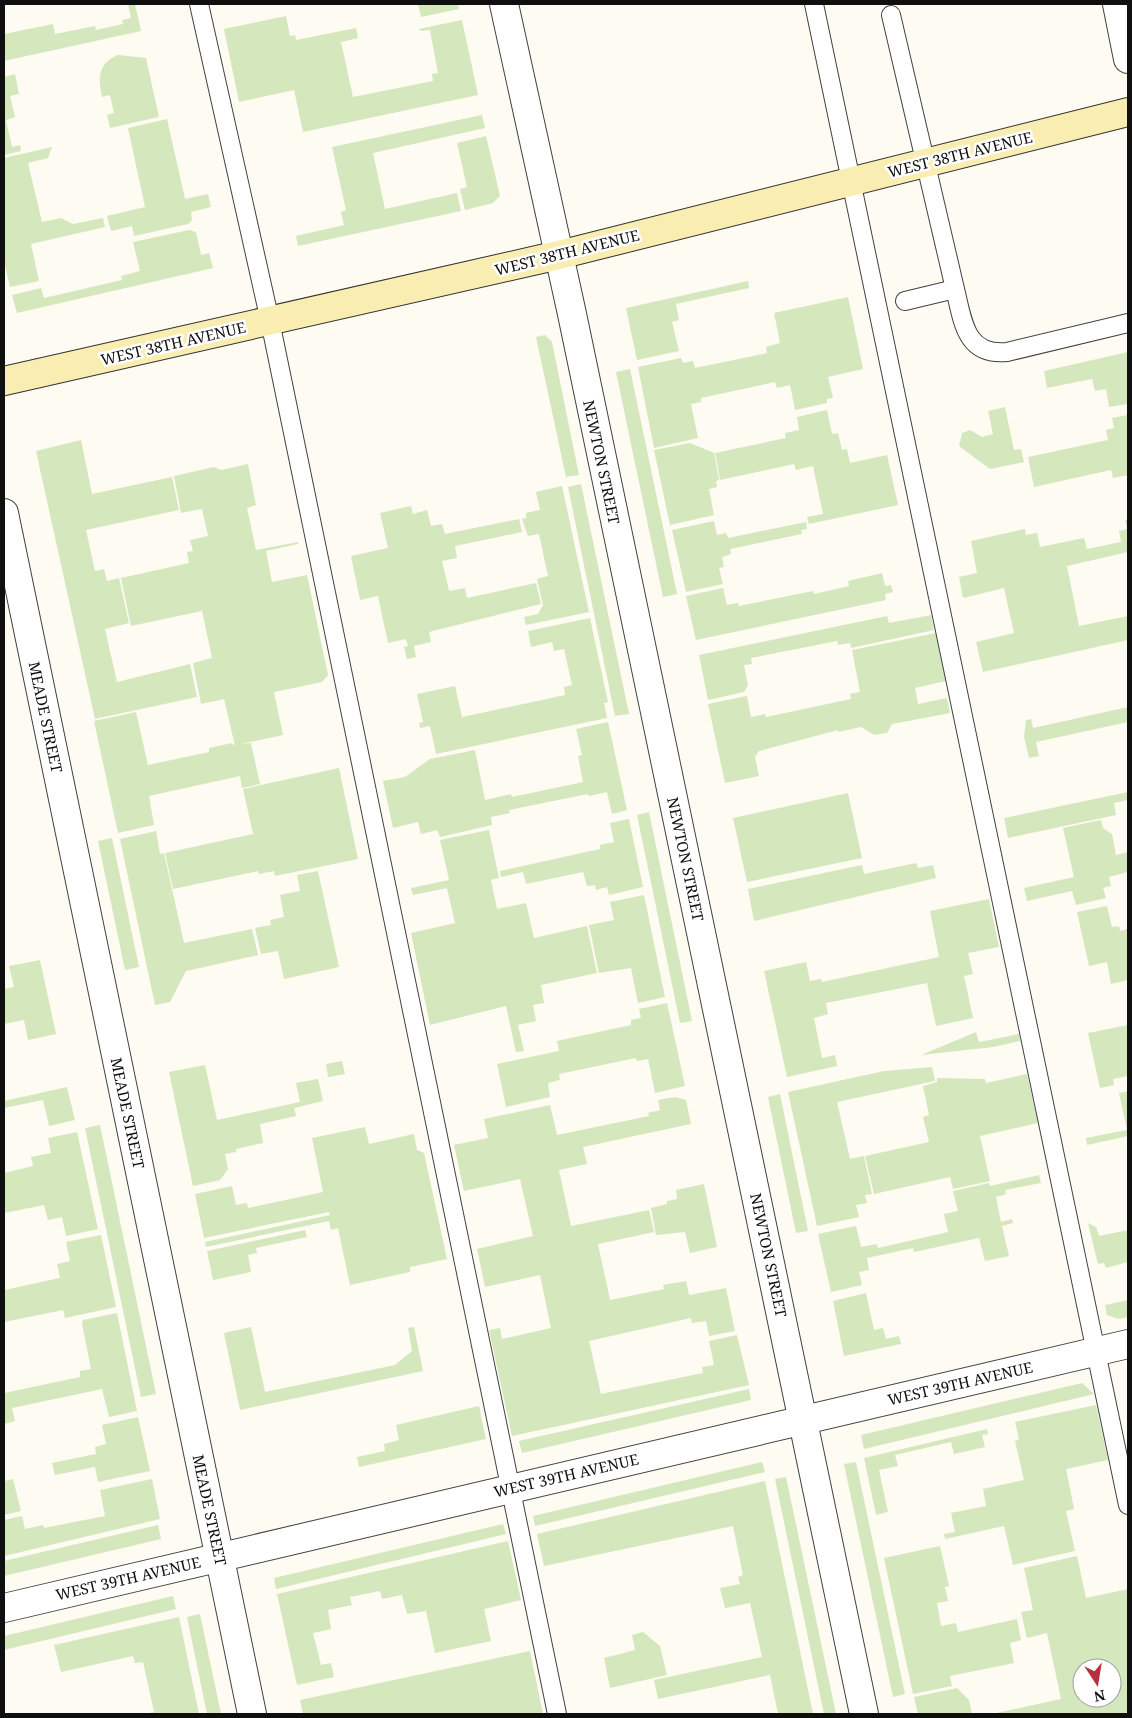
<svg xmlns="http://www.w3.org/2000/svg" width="1132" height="1718" font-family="'Noto Serif',serif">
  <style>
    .green { fill: #d5e7bd; fill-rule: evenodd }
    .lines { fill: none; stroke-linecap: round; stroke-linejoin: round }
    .service-casing { stroke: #424242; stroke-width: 20 }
    .minor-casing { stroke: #424242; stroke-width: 30 }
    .secondary-casing { stroke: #313131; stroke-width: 30 }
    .service { stroke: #fff; stroke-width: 18 }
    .minor { stroke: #fff; stroke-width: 28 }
    .secondary { stroke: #f9edb1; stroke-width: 28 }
    .labels { text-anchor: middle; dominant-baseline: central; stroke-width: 5; stroke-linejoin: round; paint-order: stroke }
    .street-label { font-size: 15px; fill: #0f0f0f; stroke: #fff }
  </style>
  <rect width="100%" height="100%" fill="#fefbf2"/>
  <path class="green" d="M128 4H135L141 31 4 61V34L53 24 55 34 95 26 96 30 123 24 122 20 131 18Z
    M418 4H458L459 9 421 17Z
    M286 16 290 36 295 35 296 40 356 28 358 38 341 42 353 97 433 81 432 74 438 73 430 30 420 31 419 29 462 20 478 95 303 132 294 90 239 102 224 29Z
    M118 55 146 58 159 117 110 128 107 115 114 113 110 95 102 97C98 78 98 63 118 55Z
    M15 74 19 94 10 96 15 117 6 120 12 147 20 145 21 151 4 155V77Z
    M482 115 485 128 373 153 385 209 457 193 461 211 298 246 296 236 344 225 341 212 346 210 332 147Z
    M167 119 185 199 208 194 211 207 191 212 192 220 188 224 134 236 132 226 111 231 107 216 145 207 128 128Z
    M486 136 500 196 493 203 465 210 460 189 467 187 457 143Z
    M52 147 48 158 28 163 42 222 61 218 73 224 103 218 105 227 31 244 39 281 10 287 4 261V158Z
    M189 230 196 232 201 255 209 253 213 268 17 313 12 295 41 288 44 298 122 280 121 276 140 271 133 242Z
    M748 281 749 288 676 304 679 320 672 322 679 351 637 360 626 308Z
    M848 297 863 369 828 377 833 398 827 399V403L795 410 790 385 777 388 775 382 701 398V402L691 404 698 438 654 448 638 367 681 358 683 363 693 361 695 368 767 353 766 347 780 343 774 313Z
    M545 335 552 342 579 475 566 477 536 337Z
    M1128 352V408L1127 404 1109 407 1106 389 1095 391 1092 379 1047 388 1044 371Z
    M630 369 677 594 663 597 616 372Z
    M1005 407 1014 450 1021 449 1024 462 990 469 959 446 962 433 970 430 982 437 993 434 988 411Z
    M827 410 832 434 838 433 842 450 847 449 850 463 887 455 898 505 809 524 807 517 823 514 813 466 796 470 794 464 720 480 715 453 786 438 785 433 799 430 797 417Z
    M1126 413H1128V475L1113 478 1111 470 1034 487 1028 457 1108 440 1106 430 1114 428 1112 418 1127 415Z
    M81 440 92 494 172 477 179 510 86 530 95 571 104 569 107 581 119 578 129 623 105 629 117 682 190 664 197 697 95 719 36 451Z
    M690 443 714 453 719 480 716 481 717 487 709 489 714 515 670 525 654 450Z
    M248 464 256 505 247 508 256 550 298 542V544L266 551 272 582 307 575 328 675 322 682 274 692 283 735 241 744 251 743 260 784 242 788 240 776 149 796 154 825 118 833 94 721 136 712 148 765 209 752V748L232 743 235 746 224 699 201 704 193 663 212 658 202 611 131 626 121 578 189 563 187 552 193 551 190 540 208 536 202 509 181 513 174 476 214 467 221 470Z
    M581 484 629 714 615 716 568 487Z
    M562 486 589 612 526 625 524 617 538 614 543 605 537 579 548 576 539 534 528 536 522 519 526 518V513L540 510 536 492Z
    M411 506 413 514 427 510 431 526 442 524 445 534 519 519 522 532 455 546 457 558 442 561 449 591 465 588 467 598 536 583 541 604 429 632 431 642 414 646 416 657 407 659 404 647 408 646 406 639 388 643 378 596 360 600 351 556 388 548 380 513Z
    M1128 519V552L1067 566 1079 626 1128 616V640L983 672 976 642 1014 633 1004 588 963 598 959 577 977 573 971 541 1025 529 1026 535 1037 533 1040 547 1084 538 1087 549 1121 542 1119 531 1127 529 1125 520Z
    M714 521 717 535 726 533 728 538 806 522 807 529 801 530 802 534 730 549 731 554 722 557 724 567 719 568 723 584 686 592 672 530Z
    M882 573 885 586 891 585 893 592 885 594 886 600 696 640 686 596 723 588 727 605 738 603 739 606 813 591 814 594 849 586 848 581Z
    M931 615 934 630 851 648 850 643 838 645 837 641 751 658 752 664 744 665 748 685 744 692 708 700 699 655 887 616 889 623Z
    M590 618 608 702 604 703 607 718 436 754 430 726 420 728 419 723 423 722 417 694 455 686 462 717 565 695 564 687 572 685 564 649 554 651 552 642 531 647 528 631Z
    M936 633 946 681 915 688 918 704 947 698 950 713 892 724 887 733 874 735 861 727 838 732V730L759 751 755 757 759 776 725 783 708 704 747 696 751 717 765 714 766 717 851 699 850 694 860 692 852 650Z
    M1128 707V722L1036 742 1039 756 1029 758 1024 737 1026 720 1031 719 1033 728Z
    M608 722 627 810 612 814 607 792 589 796 588 794 509 810 510 813 491 817 492 825 440 837 437 830 421 834 418 822 393 828 383 781 405 777 430 759 475 750 485 800 511 794 512 797 583 782 578 756 582 755 576 729Z
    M339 768 358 859 275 876 274 871 259 874 258 871 173 889 165 853 253 834 243 789Z
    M1128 792V800L1114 803 1116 815 1008 838 1004 818Z
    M848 793 862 858 747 882 733 818Z
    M649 812 692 1021 680 1023 637 815Z
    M629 819 643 887 609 895 607 887 596 890 595 885 587 886 583 872 526 884 523 872 501 877 500 871 600 849V845L614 842 610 823Z
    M1101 820 1103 828 1112 834 1116 855 1128 852V872L1109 877 1111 886 1103 888 1106 898 1076 905 1072 891 1027 901 1024 888 1074 877 1063 828Z
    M489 830 499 878 491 880 497 909 526 903 534 938 587 926 597 973 541 985 544 1003 533 1005 536 1021 518 1025 524 1051 516 1052 506 1006 430 1025 411 933 455 923 447 888 413 895 411 888 449 880 440 840Z
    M156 831 160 854 164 853 184 943 252 929 258 955 186 971 170 1002 155 1005 120 839Z
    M112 838 139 967 125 970 98 841Z
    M916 863 918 868 933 865 936 878 754 921 748 889 862 865 864 874Z
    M318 871 339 967 284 979 278 951 261 954 255 928 271 925 270 920 284 917 280 895 300 891 297 875Z
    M644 895 665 997 638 1003 631 968 599 973 589 925 614 920 610 902Z
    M989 899 999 947 968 953 973 974 964 976 973 1018 936 1026 927 983 826 1003 828 1014 814 1018 822 1058 835 1055 837 1066 787 1077 764 971 806 962 810 981 821 979 822 982 939 957 930 911Z
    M1107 906 1112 927 1119 926 1120 931 1128 929V980L1111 984 1107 962 1089 966 1077 912Z
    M40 960 56 1034 28 1040 24 1020 4 1024V989L14 987 9 966Z
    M667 1003 685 1086 655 1093 648 1059 637 1061 636 1058 559 1074 560 1080 548 1083 550 1097 506 1107 497 1064 559 1051 557 1041 631 1025V1020L641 1018 639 1009Z
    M1128 1025V1076L1113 1079 1114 1085 1100 1088 1088 1033Z
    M976 1032 979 1042 1019 1034 1020 1041 993 1047 921 1055Z
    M342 1061 345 1074 318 1079 323 1101 294 1108 296 1116 260 1124 263 1143 236 1149V1152L225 1154 228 1169 220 1180 193 1186 169 1072 205 1065 217 1120 300 1102 296 1083 328 1077 326 1064Z
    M932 1067 935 1081 837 1102 850 1159 864 1156 872 1194 865 1195 867 1203 856 1205 859 1217 817 1226 788 1092 884 1071Z
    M1027 1074 1038 1123 980 1136 990 1181 953 1189 950 1177 874 1194 865 1156 929 1142 923 1117 929 1115 923 1086 937 1082V1078L985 1079 986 1083Z
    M67 1087 75 1120 49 1126 43 1100 4 1108V1101Z
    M1128 1091V1136L1087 1145 1086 1138 1127 1130 1119 1093Z
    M780 1094 808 1231 796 1233 768 1097Z
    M675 1097 686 1100 691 1124 583 1147 587 1164 559 1170 571 1226 649 1210 654 1232 598 1244 610 1300 664 1289 663 1285 686 1281 689 1295 726 1288 735 1331 709 1336 706 1321 692 1323 691 1318 589 1341 601 1394 703 1373 702 1367 714 1365 709 1341 737 1335 749 1385 512 1436 489 1330 500 1328 502 1339 551 1328 540 1275 485 1287 477 1249 533 1236 520 1179 464 1191 454 1145 488 1138 484 1119 550 1105 557 1135 649 1116 648 1113 660 1110 658 1100Z
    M100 1125 156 1394 141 1397 85 1128Z
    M365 1127 369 1144 414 1134 417 1150 424 1153 447 1259 410 1267V1272L350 1285 338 1228 331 1230 329 1221 206 1247 205 1242 330 1215 329 1212 204 1238 195 1194 232 1186 236 1205 247 1203 248 1208 323 1192 312 1138Z
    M77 1132 98 1229 66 1236 62 1217 48 1220 44 1205 4 1213V1173L33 1166 31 1157 51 1153 48 1138Z
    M1039 1175 1041 1183 1005 1190 1006 1194 996 1197 1001 1222 1012 1219 1013 1223 1002 1226 1009 1256 985 1261 979 1238 914 1252 913 1248 867 1258 869 1270 859 1272 862 1285 831 1292 818 1234 856 1226 861 1247 877 1244 878 1248 948 1232 944 1214 958 1211 953 1191 989 1183 990 1186Z
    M704 1184 717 1247 690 1253 685 1232 656 1235 651 1208 667 1204V1201L677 1199 676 1190Z
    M1088 1223 1096 1227 1099 1236 1128 1230V1262L1106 1268 1104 1263 1098 1264Z
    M305 1230 307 1237 256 1248 257 1253 248 1255 251 1272 213 1280 207 1251Z
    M101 1235 116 1307 65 1318 63 1310 4 1322V1290L60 1278 57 1264 70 1261 66 1242Z
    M866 1293 874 1330 883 1328 886 1339 899 1336 901 1344 844 1356 833 1301Z
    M1128 1300V1317L1118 1319 1107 1315 1105 1305Z
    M117 1313 137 1411 109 1417 102 1389 12 1408 15 1421 4 1424V1393L80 1377V1371L91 1369 82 1324 83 1320Z
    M251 1327 265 1392 395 1365 412 1351 408 1328 414 1327 423 1371 240 1410 224 1333Z
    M1082 1383 1094 1394 864 1449 861 1435Z
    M749 1389 751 1400 522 1453 519 1441Z
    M1096 1405 1108 1460 1066 1469 1074 1509 1066 1511 1075 1551 1013 1565 1004 1526 945 1539 944 1534 955 1532 951 1513 986 1506 983 1489 1024 1480 1015 1441 1019 1439 1015 1422Z
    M479 1406 486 1439 359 1467 357 1457 385 1451 384 1444 399 1440 396 1425Z
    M138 1417 150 1471 98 1482 95 1467 55 1475 52 1463 96 1454 95 1447 106 1444 102 1425Z
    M987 1429 988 1434 982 1435 985 1447 954 1454 951 1442 895 1455 898 1466 879 1470 888 1512 876 1515 864 1458Z
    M762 1462 765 1472 535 1526 533 1516Z
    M856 1462 905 1694 893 1697 844 1464Z
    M786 1477 836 1714H824L775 1479Z
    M13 1479 21 1511 4 1515V1481Z
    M152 1479 160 1519 4 1556V1520L22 1516 25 1529 43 1525 44 1528 105 1516 100 1490Z
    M765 1481 813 1714H778L770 1675 658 1699 654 1680 762 1657 750 1603 725 1608 720 1588 740 1584 738 1577 743 1575 733 1526 544 1566 537 1534Z
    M503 1524 506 1534 276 1589 274 1578Z
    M158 1525 161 1539 4 1576V1561Z
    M508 1541 521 1600 484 1609 491 1641 435 1653 426 1611 407 1614 402 1595 382 1599 380 1591 350 1597 352 1605 328 1610 331 1629 313 1633 321 1665 331 1663 334 1677 297 1685 277 1594Z
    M940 1546 949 1586 945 1587 948 1601 937 1603 941 1626 956 1623 958 1632 1017 1619 1021 1640 1010 1643 1014 1663 950 1676 952 1686 913 1694 884 1558Z
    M1077 1556 1086 1598 1128 1589V1714H992L1061 1699 1047 1633 1027 1638 1021 1612 1033 1610 1024 1568ZM1082 1668H1112V1698H1082Z
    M173 1596 176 1609 4 1650V1636Z
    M200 1614 221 1714H207L187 1617Z
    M179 1617 199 1714H146L154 1712 143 1662 135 1663 133 1656 61 1672 54 1645Z
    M643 1632 660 1646 667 1675 610 1688 604 1658 635 1650 632 1635Z
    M530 1651 543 1714H303L300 1700Z
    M957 1688 969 1700 972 1714H918L914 1697Z"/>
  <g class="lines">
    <defs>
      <path id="service" d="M199 4 270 321 557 1714
        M814 4 1128 1505
        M891 15 955 289C963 321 965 356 1007 352L1128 323
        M905 301 955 289"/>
      <path id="minor" d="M504 4 572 314 864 1714
        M1117 4 1128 59
        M4 513 252 1714
        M4 1608 1128 1344"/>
      <path id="secondary" d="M4 381 559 255 1128 112"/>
    </defs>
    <use href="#service" class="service-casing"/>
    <use href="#minor" class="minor-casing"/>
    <use href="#secondary" class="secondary-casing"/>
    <use href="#service" class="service"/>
    <use href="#minor" class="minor"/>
    <use href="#secondary" class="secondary"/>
  </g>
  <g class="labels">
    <g class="street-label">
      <text transform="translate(960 154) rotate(-14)">WEST 38TH AVENUE</text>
      <text transform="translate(567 252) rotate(-14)">WEST 38TH AVENUE</text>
      <text transform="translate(173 343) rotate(-13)">WEST 38TH AVENUE</text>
      <text transform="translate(602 462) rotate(78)">NEWTON STREET</text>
      <text transform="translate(46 717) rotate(78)">MEADE STREET</text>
      <text transform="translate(686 859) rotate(78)">NEWTON STREET</text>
      <text transform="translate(128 1113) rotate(78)">MEADE STREET</text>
      <text transform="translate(769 1255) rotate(78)">NEWTON STREET</text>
      <text transform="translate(960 1383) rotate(-13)">WEST 39TH AVENUE</text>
      <text transform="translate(566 1475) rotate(-13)">WEST 39TH AVENUE</text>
      <text transform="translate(210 1510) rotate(78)">MEADE STREET</text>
      <text transform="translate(128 1578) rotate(-13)">WEST 39TH AVENUE</text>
    </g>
  </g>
  <rect width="1132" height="1718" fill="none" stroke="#0f0f0f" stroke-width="10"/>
  <g transform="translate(1097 1683) rotate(168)"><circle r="24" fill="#ffffff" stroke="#9f9f9f"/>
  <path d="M0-4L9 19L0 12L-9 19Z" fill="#b6303e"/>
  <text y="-8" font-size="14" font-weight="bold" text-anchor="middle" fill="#0f0f0f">N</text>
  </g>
</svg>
